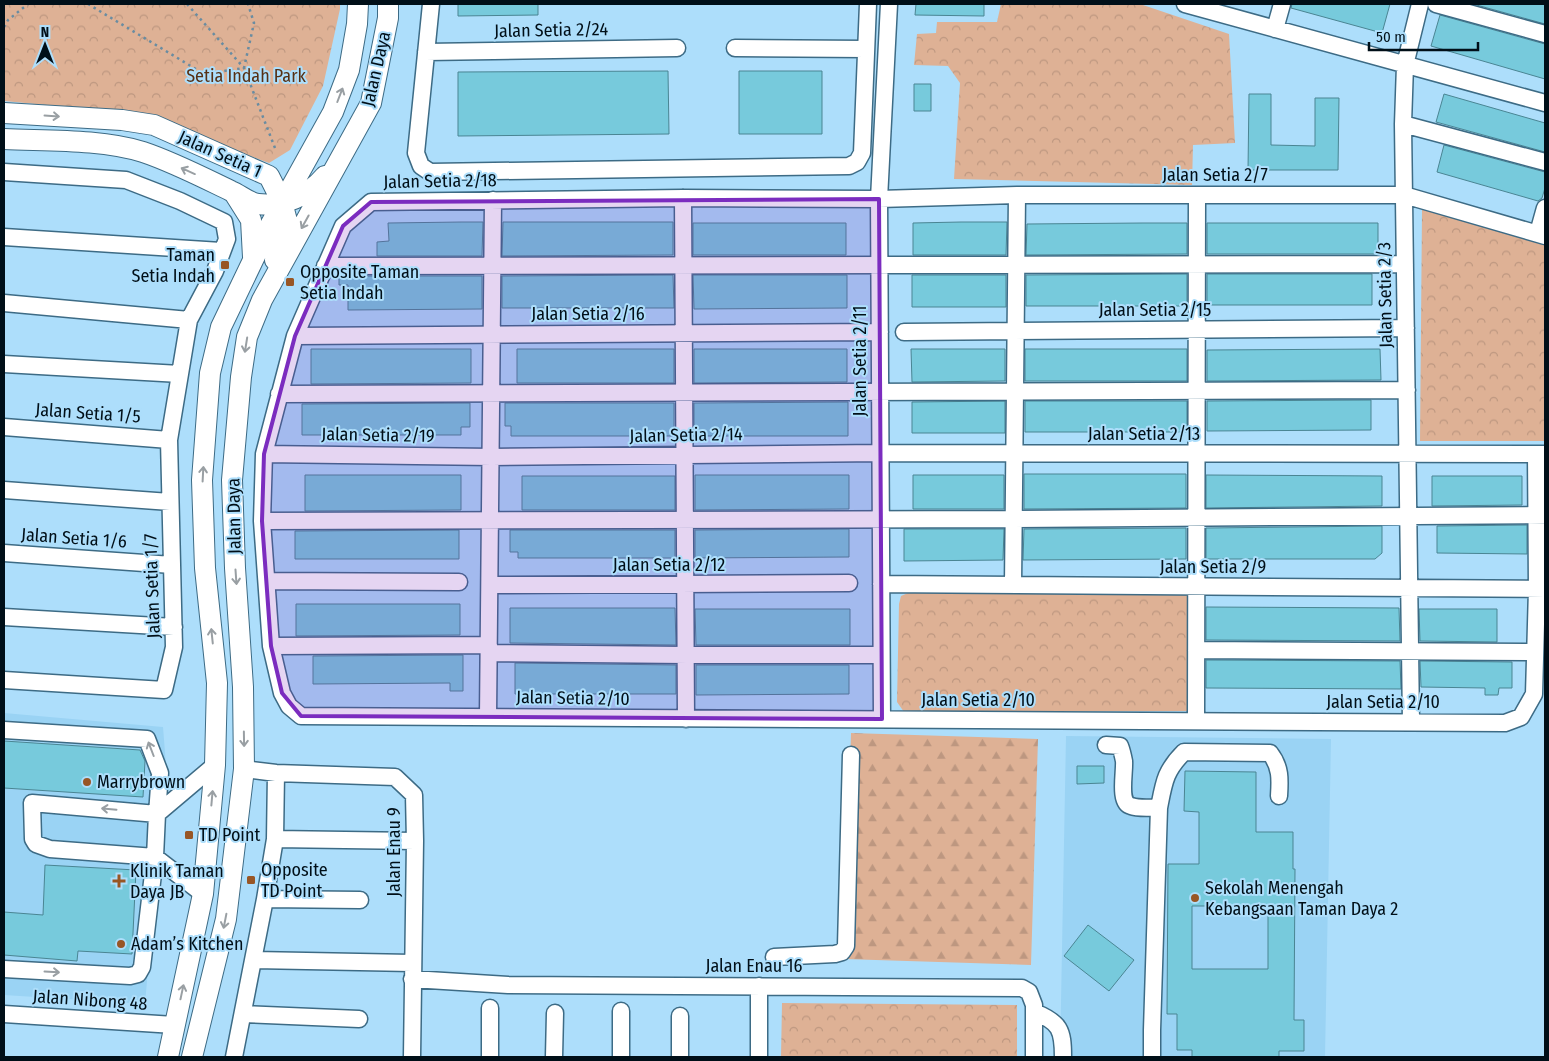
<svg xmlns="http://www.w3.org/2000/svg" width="1549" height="1061" font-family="'Fira Sans Condensed',sans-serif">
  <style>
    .built { fill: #9ad3f4 }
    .forest { fill: url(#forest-firs) }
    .park { fill: url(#park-crowns) }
    .building { fill: #77cadc; stroke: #4a8593; fill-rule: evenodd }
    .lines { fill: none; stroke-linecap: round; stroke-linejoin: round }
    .minor-casing { stroke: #3d6b85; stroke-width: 19 }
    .major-casing { stroke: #3d6b85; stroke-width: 22 }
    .path { stroke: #698ca1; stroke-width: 2.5; stroke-dasharray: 2.5 4; stroke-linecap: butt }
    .minor { stroke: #fff; stroke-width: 16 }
    .major { stroke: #fff; stroke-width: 20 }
    .oneway { stroke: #999fa3 }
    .marked { fill: #7b2cbf; fill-opacity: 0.2; stroke: #7b2cbf; stroke-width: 4; stroke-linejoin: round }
    .poi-dot { fill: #985625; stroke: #addefb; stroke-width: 2 }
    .labels { text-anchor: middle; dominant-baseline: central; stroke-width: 4; stroke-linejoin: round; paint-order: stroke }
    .street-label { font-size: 18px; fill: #000f18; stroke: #addefb }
    .park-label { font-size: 18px; fill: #563014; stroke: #addefb }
    .poi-label { font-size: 18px; fill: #000f18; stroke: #addefb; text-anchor: start }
  </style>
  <defs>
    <pattern id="forest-firs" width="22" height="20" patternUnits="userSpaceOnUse" patternTransform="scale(1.25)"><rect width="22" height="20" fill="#deb195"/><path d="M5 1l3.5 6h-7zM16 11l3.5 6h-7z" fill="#bd9780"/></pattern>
    <pattern id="park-crowns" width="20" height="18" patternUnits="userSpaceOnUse" patternTransform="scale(1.25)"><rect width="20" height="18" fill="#deb195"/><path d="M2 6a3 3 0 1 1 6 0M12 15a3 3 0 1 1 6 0" fill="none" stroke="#bd9780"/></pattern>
  </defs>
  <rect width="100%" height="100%" fill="#addefb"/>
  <path class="built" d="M4 713 163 727 166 765 145 1004 4 995Z
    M1066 736 1331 739 1325 1057H1060Z"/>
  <path class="forest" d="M851 733 1038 739 1031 965 844 959Z"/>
  <path class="park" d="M4 4H340V9L323 86 290 150 269 163 218 144 152 115 4 101Z
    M1001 4H1140L1229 34 1235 143 1193 145 1192 185 954 179 960 83 948 66 914 65 917 34 936 33 937 22H997Z
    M1422 209 1545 245V441H1420Z
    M908 593H1198L1199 711 904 712 897 702 899 604 901 596Z
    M782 1003 1017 1005V1057H781Z"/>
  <path class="building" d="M458 4H538V15L458 16Z
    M916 4H984V16L915 15Z
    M1292 4H1390L1382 33 1291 8Z
    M1473 4H1545V24Z
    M1440 15 1545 44V79L1431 46Z
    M668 71 669 134 458 136V72Z
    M739 71H822V134H739Z
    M914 84H931V111H914Z
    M1249 94H1271V145L1315 146V98H1339L1338 170H1248Z
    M1444 94 1545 123V152L1436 122Z
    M1444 145 1545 172V188L1542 198 1538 201 1437 172Z
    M461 222H483L482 256H377V242L389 241 388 223Z
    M503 222H673V255L502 256Z
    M961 222H1007L1006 255H913V223Z
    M693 223H846V255H693Z
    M1142 223H1187V254L1026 255 1027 224Z
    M1207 223H1378V254H1207Z
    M1187 274V306H1026V275Z
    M1207 274H1372V305H1207Z
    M673 275 674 308H502V276Z
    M693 275H847V308L694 309Z
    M912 275H1006V307H912Z
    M339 276H482V309L348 310V285H339Z
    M311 349H471V383L311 384Z
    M517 349H674V383H517Z
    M694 349H847V382L694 383Z
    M911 349H1005V381L912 382Z
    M1025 349H1187V381H1025Z
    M1380 349 1381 380 1207 381V350Z
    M1371 400V430L1207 431V401Z
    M1005 401V433H912V402Z
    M1025 401H1187V432H1025Z
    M848 402V436H694V403Z
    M470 403V427H461V435H302V404Z
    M505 403H674V436H511V426H505Z
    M1024 474H1186V508L1024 509Z
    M305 475H461V510L305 511Z
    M695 475H849V509L695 510Z
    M913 475H1004V509H913Z
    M1206 475 1382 476V506L1206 508Z
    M522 476H675V510H522Z
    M1432 476H1522V505L1432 506Z
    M1527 525V554L1437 553V526Z
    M1382 526V553L1375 559H1206V528Z
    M1186 528V559L1023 560 1024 529Z
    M849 529V557L695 558V530Z
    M904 529H1004L1003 560 904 561Z
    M459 530V559H295V531Z
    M510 530H675V558H518V552H510Z
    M296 604H460V635L296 636Z
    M1206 607 1399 608 1400 641 1206 640Z
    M510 608H675L676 645 510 643Z
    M695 609H850V645H696Z
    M1419 609H1497V642L1420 641Z
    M463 655V691H450V683L313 684V656Z
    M1206 660 1400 661 1401 689 1206 688Z
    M1420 661 1512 662V688H1499L1498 695H1485V688L1421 687Z
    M515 663 676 665V694H515Z
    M696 665H849V694L696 695Z
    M4 741 140 750 145 761 143 797 4 788Z
    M1077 766H1104V783L1077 784Z
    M1185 771 1256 772V832H1293V869H1295L1294 1020H1304V1051H1279V1057H1192V1050H1177V1014H1167L1168 864H1199V812L1184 811ZM1192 906H1268V969H1192Z
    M45 865 136 870 132 954 78 951 77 961 4 955V912L43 915Z
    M1088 925 1134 960 1109 991 1064 956Z"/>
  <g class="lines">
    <defs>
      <path id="minor" d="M431 4 416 153 421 166 430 172 849 166 857 162 862 153 868 4
        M1185 4 1545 103
        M1436 4 1545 34
        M1275 29 1282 4
        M735 48 866 49
        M426 52 677 48
        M1403 124 1545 162
        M4 172 126 180 180 201 224 222 227 239 215 271 189 320 169 440 174 647 164 690 4 680
        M683 198 686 719
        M1538 233 1545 208
        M4 237 221 251
        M325 266 1405 264
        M4 303 189 320
        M904 332 1406 328
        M295 336 880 332
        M4 364 180 374
        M279 394 1407 390
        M4 427 169 440
        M264 454 492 457 880 453 1545 454
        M1536 454 1537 589 1534 694 1521 717 1505 723 301 716 289 706 282 693 271 646 262 521 264 454 295 336 343 226 371 202 683 198 879 199 1017 195H1404L1545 236
        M4 490 170 502
        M262 521 1013 519 1545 515
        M4 553 172 565
        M267 581 459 582
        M881 584 1545 589
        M490 585 849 583
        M1013 585 1017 195
        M4 617 174 627
        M271 646 489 645
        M1196 650 1535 652
        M489 653 686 655H881
        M488 717 493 200
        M882 719 879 199 889 4
        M1196 721 1197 195
        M1411 722 1403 124 1405 65 1420 4
        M4 730 147 739 160 773 157 814 32 803 33 839 36 844 50 849 155 857 142 967 138 974 130 976 4 969
        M1106 745 1120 746C1122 751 1123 756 1124 761 1125 772 1118 803 1131 806 1139 809 1150 807 1159 808
        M244 769 276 773 395 777 414 795 415 841 412 1057
        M275 839 415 841
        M203 894 155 857 157 814 215 765
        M265 899 360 900
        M774 957 835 954 842 952 846 946 851 755
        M253 960 412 963
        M412 979 508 985 1022 988 1029 992 1034 1005V1057
        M759 986V1057
        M1034 1012C1060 1022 1063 1030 1063 1057
        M4 1014 174 1025
        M243 1014 359 1019
        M680 1016V1057
        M234 1057 265 899 275 839 276 773
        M490 1057V1008
        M554 1057 555 1013
        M621 1057V1011
        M1152 1057V1030L1159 808C1164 782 1165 771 1184 752L1270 753C1281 767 1280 780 1279 796"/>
      <path id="major" d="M4 113 122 120 154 125 269 176 282 202 287 221 275 260
        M4 139C47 141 102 139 143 152 173 162 202 177 231 191 239 194 249 203 258 204 284 207 308 196 325 176
        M234 193 251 220 253 257
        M168 1057 203 894 215 765 217 683 205 568 202 480 210 373 221 327 268 229 333 112 349 70 357 24 358 4
        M192 1057 226 919 244 769 243 687 235 568 232 480 241 377 247 337 262 300 371 103 388 18V4"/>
    </defs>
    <use href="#minor" class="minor-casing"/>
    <use href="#major" class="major-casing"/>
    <path class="path" d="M88 4 204 74 244 68 254 23 248 4
      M187 4 244 68 275 148
      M4 27 8 20 28 4"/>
    <use href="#minor" class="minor"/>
    <use href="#major" class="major"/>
  </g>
  <defs><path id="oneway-shaft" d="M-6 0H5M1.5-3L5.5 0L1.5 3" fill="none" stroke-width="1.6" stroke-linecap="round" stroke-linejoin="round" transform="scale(1.25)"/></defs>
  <g class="oneway">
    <use href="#oneway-shaft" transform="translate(340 95) rotate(-69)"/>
    <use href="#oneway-shaft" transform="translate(52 116) rotate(4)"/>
    <use href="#oneway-shaft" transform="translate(188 171) rotate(-156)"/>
    <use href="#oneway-shaft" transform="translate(305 222) rotate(119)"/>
    <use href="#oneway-shaft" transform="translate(246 345) rotate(99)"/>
    <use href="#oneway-shaft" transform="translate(203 474) rotate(-87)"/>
    <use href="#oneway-shaft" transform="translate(236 577) rotate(86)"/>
    <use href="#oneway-shaft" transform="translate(212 636) rotate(-96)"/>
    <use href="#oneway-shaft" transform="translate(244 739) rotate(89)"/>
    <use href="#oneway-shaft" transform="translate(151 749) rotate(-111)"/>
    <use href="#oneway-shaft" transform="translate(212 798) rotate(-85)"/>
    <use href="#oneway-shaft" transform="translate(109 809) rotate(-175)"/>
    <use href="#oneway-shaft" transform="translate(225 921) rotate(101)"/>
    <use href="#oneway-shaft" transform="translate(52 972) rotate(3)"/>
    <use href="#oneway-shaft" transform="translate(182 992) rotate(-78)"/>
  </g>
  <path class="marked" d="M879 199 882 719 301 716 282 693 271 646 262 521 264 454 295 336 343 226 371 202Z"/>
  <g class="poi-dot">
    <rect x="220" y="260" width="10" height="10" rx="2.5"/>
    <rect x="285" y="277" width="10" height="10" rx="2.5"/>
    <circle cx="87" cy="782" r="5"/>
    <rect x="184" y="830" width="10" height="10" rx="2.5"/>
    <rect x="246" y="875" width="10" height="10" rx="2.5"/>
    <path d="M116.5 873.5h5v5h5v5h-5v5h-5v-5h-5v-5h5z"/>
    <circle cx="1195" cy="898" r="5"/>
    <circle cx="121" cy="944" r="5"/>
  </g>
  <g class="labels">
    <g class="street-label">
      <text transform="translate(551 30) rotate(-1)">Jalan Setia 2/24</text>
      <text transform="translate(376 69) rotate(-77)">Jalan Daya</text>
      <text transform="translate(220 154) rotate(24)">Jalan Setia 1</text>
      <text x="1215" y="175">Jalan Setia 2/7</text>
      <text transform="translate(440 181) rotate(-1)">Jalan Setia 2/18</text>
      <text transform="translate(1385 295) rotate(-91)">Jalan Setia 2/3</text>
      <text x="1155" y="310">Jalan Setia 2/15</text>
      <text x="588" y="314">Jalan Setia 2/16</text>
      <text transform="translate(860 361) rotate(-90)">Jalan Setia 2/11</text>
      <text transform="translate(88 413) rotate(4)">Jalan Setia 1/5</text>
      <text x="1144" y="434">Jalan Setia 2/13</text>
      <text transform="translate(378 435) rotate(1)">Jalan Setia 2/19</text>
      <text transform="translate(686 435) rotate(-1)">Jalan Setia 2/14</text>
      <text transform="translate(234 516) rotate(-91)">Jalan Daya</text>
      <text transform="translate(74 538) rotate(4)">Jalan Setia 1/6</text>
      <text x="669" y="565">Jalan Setia 2/12</text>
      <text x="1213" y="567">Jalan Setia 2/9</text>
      <text transform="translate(152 586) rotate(-92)">Jalan Setia 1/7</text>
      <text transform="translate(573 698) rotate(1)">Jalan Setia 2/10</text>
      <text x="978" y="700">Jalan Setia 2/10</text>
      <text x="1383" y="702">Jalan Setia 2/10</text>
      <text transform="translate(394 852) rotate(-90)">Jalan Enau 9</text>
      <text x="754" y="966">Jalan Enau 16</text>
      <text transform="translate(90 1000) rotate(4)">Jalan Nibong 48</text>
    </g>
    <g class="park-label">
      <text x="246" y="76">Setia Indah Park</text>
    </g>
    <g class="poi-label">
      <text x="215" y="255" text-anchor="end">Taman<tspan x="215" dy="21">Setia Indah</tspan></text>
      <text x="300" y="272">Opposite Taman<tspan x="300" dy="21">Setia Indah</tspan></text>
      <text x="97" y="782">Marrybrown</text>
      <text x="199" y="835">TD Point</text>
      <text x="261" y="870">Opposite<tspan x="261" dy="21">TD Point</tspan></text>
      <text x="130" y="871">Klinik Taman<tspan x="130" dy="21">Daya JB</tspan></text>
      <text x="1205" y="888">Sekolah Menengah<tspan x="1205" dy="21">Kebangsaan Taman Daya 2</tspan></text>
      <text x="131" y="944">Adam’s Kitchen</text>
    </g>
  </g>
  <rect width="1549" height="1061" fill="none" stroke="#000f18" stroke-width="10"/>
  <g transform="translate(45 45)" stroke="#addefb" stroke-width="4" paint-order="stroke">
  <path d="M0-4L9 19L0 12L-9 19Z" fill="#000f18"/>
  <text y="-8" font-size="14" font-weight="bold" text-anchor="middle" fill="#000f18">N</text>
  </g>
  <path d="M1369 42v8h109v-8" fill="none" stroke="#000f18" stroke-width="2.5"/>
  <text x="1376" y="42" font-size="15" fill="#000f18" stroke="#addefb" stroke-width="4" paint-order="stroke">50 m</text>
</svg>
